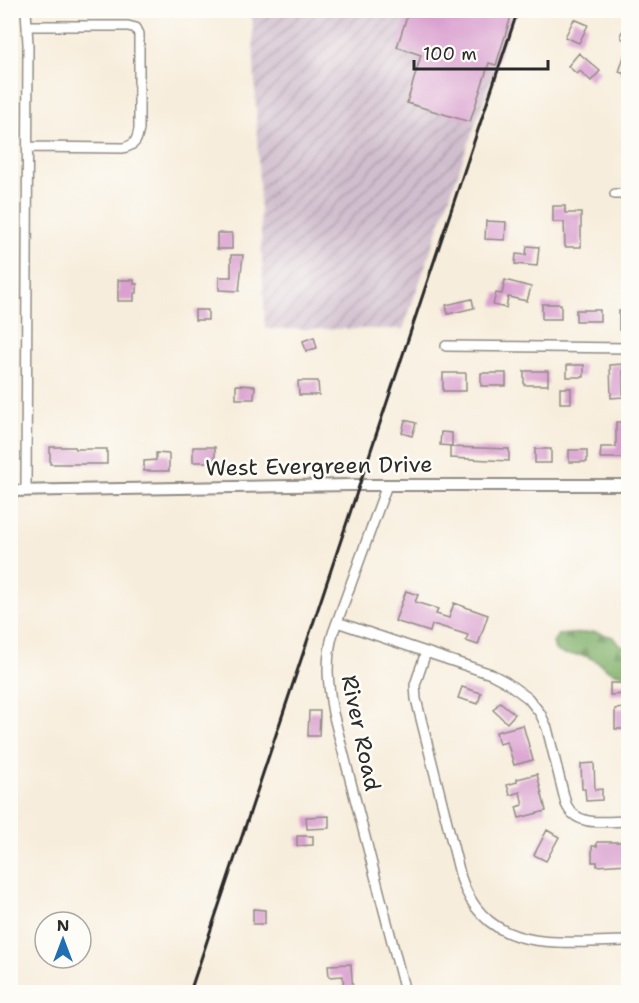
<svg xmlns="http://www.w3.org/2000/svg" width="639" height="1003" font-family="'Shantell Sans',sans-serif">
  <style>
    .industrial { fill: url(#industrial-furrows) }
    .forest { fill: url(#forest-firs); stroke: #566e4a; stroke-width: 1.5 }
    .building { fill: #daa1d0 }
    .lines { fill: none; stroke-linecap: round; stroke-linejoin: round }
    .minor-casing { stroke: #918c84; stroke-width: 12 }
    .tertiary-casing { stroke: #918c84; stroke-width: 14 }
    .minor { stroke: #fff; stroke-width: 9 }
    .tertiary { stroke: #fff; stroke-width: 10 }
    .rail { stroke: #2b2b2b; stroke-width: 3 }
    .labels { text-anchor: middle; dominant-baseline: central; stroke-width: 5; stroke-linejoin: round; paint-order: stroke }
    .street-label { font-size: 22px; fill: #2b2b2b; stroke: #fdfcf7 }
  </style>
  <defs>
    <pattern id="industrial-furrows" width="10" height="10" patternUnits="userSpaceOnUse" patternTransform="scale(1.5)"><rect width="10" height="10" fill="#d0bdcd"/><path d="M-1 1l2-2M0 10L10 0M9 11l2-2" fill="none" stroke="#a99aa7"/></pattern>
    <pattern id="forest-firs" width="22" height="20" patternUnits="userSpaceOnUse" patternTransform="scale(1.5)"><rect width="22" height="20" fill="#80b069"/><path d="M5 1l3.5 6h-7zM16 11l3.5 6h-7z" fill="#698f57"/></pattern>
  </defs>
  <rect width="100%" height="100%" fill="#fdfcf7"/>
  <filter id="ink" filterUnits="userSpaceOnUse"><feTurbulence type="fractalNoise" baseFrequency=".0167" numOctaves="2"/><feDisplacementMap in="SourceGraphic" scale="12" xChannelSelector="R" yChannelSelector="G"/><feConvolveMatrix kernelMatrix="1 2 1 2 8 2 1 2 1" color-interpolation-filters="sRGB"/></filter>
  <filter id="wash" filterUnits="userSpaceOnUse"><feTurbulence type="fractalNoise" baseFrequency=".008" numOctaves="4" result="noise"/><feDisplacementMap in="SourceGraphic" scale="24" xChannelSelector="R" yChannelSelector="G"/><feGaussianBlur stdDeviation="1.35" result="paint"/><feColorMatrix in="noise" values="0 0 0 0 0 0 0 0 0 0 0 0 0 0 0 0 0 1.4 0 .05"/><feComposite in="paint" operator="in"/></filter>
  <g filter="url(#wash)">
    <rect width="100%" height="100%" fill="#f7eddc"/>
    <path class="industrial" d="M252 11H513L496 65 403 329H265Z"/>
    <path class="forest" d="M595 632 613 637 622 646H628V675C606 674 605 664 588 657 578 652 564 658 555 650L553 642 558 635Z"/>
    <g id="blocks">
      <path class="building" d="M409 10H513L496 65 489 63 470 122 407 103 421 55 397 47Z
        M574 19 588 25 579 43 565 37Z
        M627 47 628 48V75L619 72Z
        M579 53 600 71 591 81 580 71 577 74 568 66Z
        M553 206H565V213H581V247H565L564 222H553Z
        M486 221 506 222 505 240 485 239Z
        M217 233H232V249H217Z
        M527 246 539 247 537 266 515 264 516 254 526 255Z
        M231 255H243L239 291 219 290V277H231Z
        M118 280H134V284H137V293H134V301H118Z
        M505 280 531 287 527 301 508 297 506 308 493 305 496 293 502 294Z
        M472 299 474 308 448 314 446 305Z
        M542 304H561V319H542Z
        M195 310H208V320H195Z
        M576 310H600V321H576Z
        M619 311H628L627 330H619Z
        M314 337 317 348 306 351 303 341Z
        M623 364V397L611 398 610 365Z
        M567 365H584V377H567Z
        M524 371H548V385H524Z
        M443 373H466V391H443Z
        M481 373H506V386H481Z
        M298 381H318L319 395H299Z
        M236 385 255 386 254 399H236Z
        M560 388H571V403H560Z
        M405 420 416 423 412 436 402 433Z
        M616 422H628V458H600L601 447H616Z
        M441 432 452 433V446L440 445Z
        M50 447H75V449H107V464H50Z
        M193 447H215V462H193Z
        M450 447 509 449V461L450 458Z
        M535 449H551V463H535Z
        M569 450H587V462H569Z
        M156 453 169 454V471H144V461L156 460Z
        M406 591 418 595 415 602 438 609 436 614 449 618 454 603 488 615 478 645 466 641 468 635 436 625H432L430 632 395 621Z
        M610 683H628V694L610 695Z
        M462 687 481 693 478 704 458 698Z
        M500 702 515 714 507 723 493 710Z
        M626 708 627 729H615V709Z
        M309 711H320L319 736H308Z
        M523 725 533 760 514 765 507 742 499 744 496 732Z
        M594 763 595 790 602 789V800L586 801 585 789H582L581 764Z
        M537 774 546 811 519 818 516 807 523 805 520 792 510 795 507 785 517 782V779Z
        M329 816V828L307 829 306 817Z
        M547 830 559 837 546 861 534 855Z
        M297 836H313V845L297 846Z
        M597 842H628V864L597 866V862H592V846H597Z
        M253 909 265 910V924H253Z
        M351 964 353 993H344L343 976 329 977 328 965Z"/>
    </g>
  </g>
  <g filter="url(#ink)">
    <use href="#blocks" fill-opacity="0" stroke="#918c84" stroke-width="1.5"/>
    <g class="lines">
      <defs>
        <path id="minor" d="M26 10 28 44 26 491
          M626 35H628
          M27 147 123 148C135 145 137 141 139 129V34L136 28 128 26H27
          M615 194H628
          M446 346 628 348
          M387 485 333 633C325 661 328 685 333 713L405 992
          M337 622 491 674 506 682 528 698 540 713 547 728 566 804C576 828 607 821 628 821
          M426 652 415 685 416 699 461 878C487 957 563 941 628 941"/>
        <path id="tertiary" d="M10 491 350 485H628"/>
      </defs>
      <use href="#minor" class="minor-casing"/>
      <use href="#tertiary" class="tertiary-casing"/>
      <use href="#minor" class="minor"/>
      <use href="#tertiary" class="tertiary"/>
      <path class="rail" d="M190 992 518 10"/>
    </g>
  </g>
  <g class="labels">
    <g class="street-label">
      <text transform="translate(319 466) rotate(-1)">West Evergreen Drive</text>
      <text transform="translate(361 733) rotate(78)">River Road</text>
    </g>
  </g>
  <rect width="639" height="1003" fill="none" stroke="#fdfcf7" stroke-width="36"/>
  <g transform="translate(63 940)"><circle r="28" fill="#fdfcf7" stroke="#a9a8a5" stroke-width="1.5"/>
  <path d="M0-4.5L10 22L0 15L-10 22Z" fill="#1f6fb2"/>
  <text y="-9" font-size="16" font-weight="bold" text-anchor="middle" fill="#2b2b2b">N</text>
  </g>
  <path d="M414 60v9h134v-9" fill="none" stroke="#2b2b2b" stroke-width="3"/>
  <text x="423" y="60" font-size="18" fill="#2b2b2b" stroke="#fdfcf7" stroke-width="4.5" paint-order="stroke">100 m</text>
</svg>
